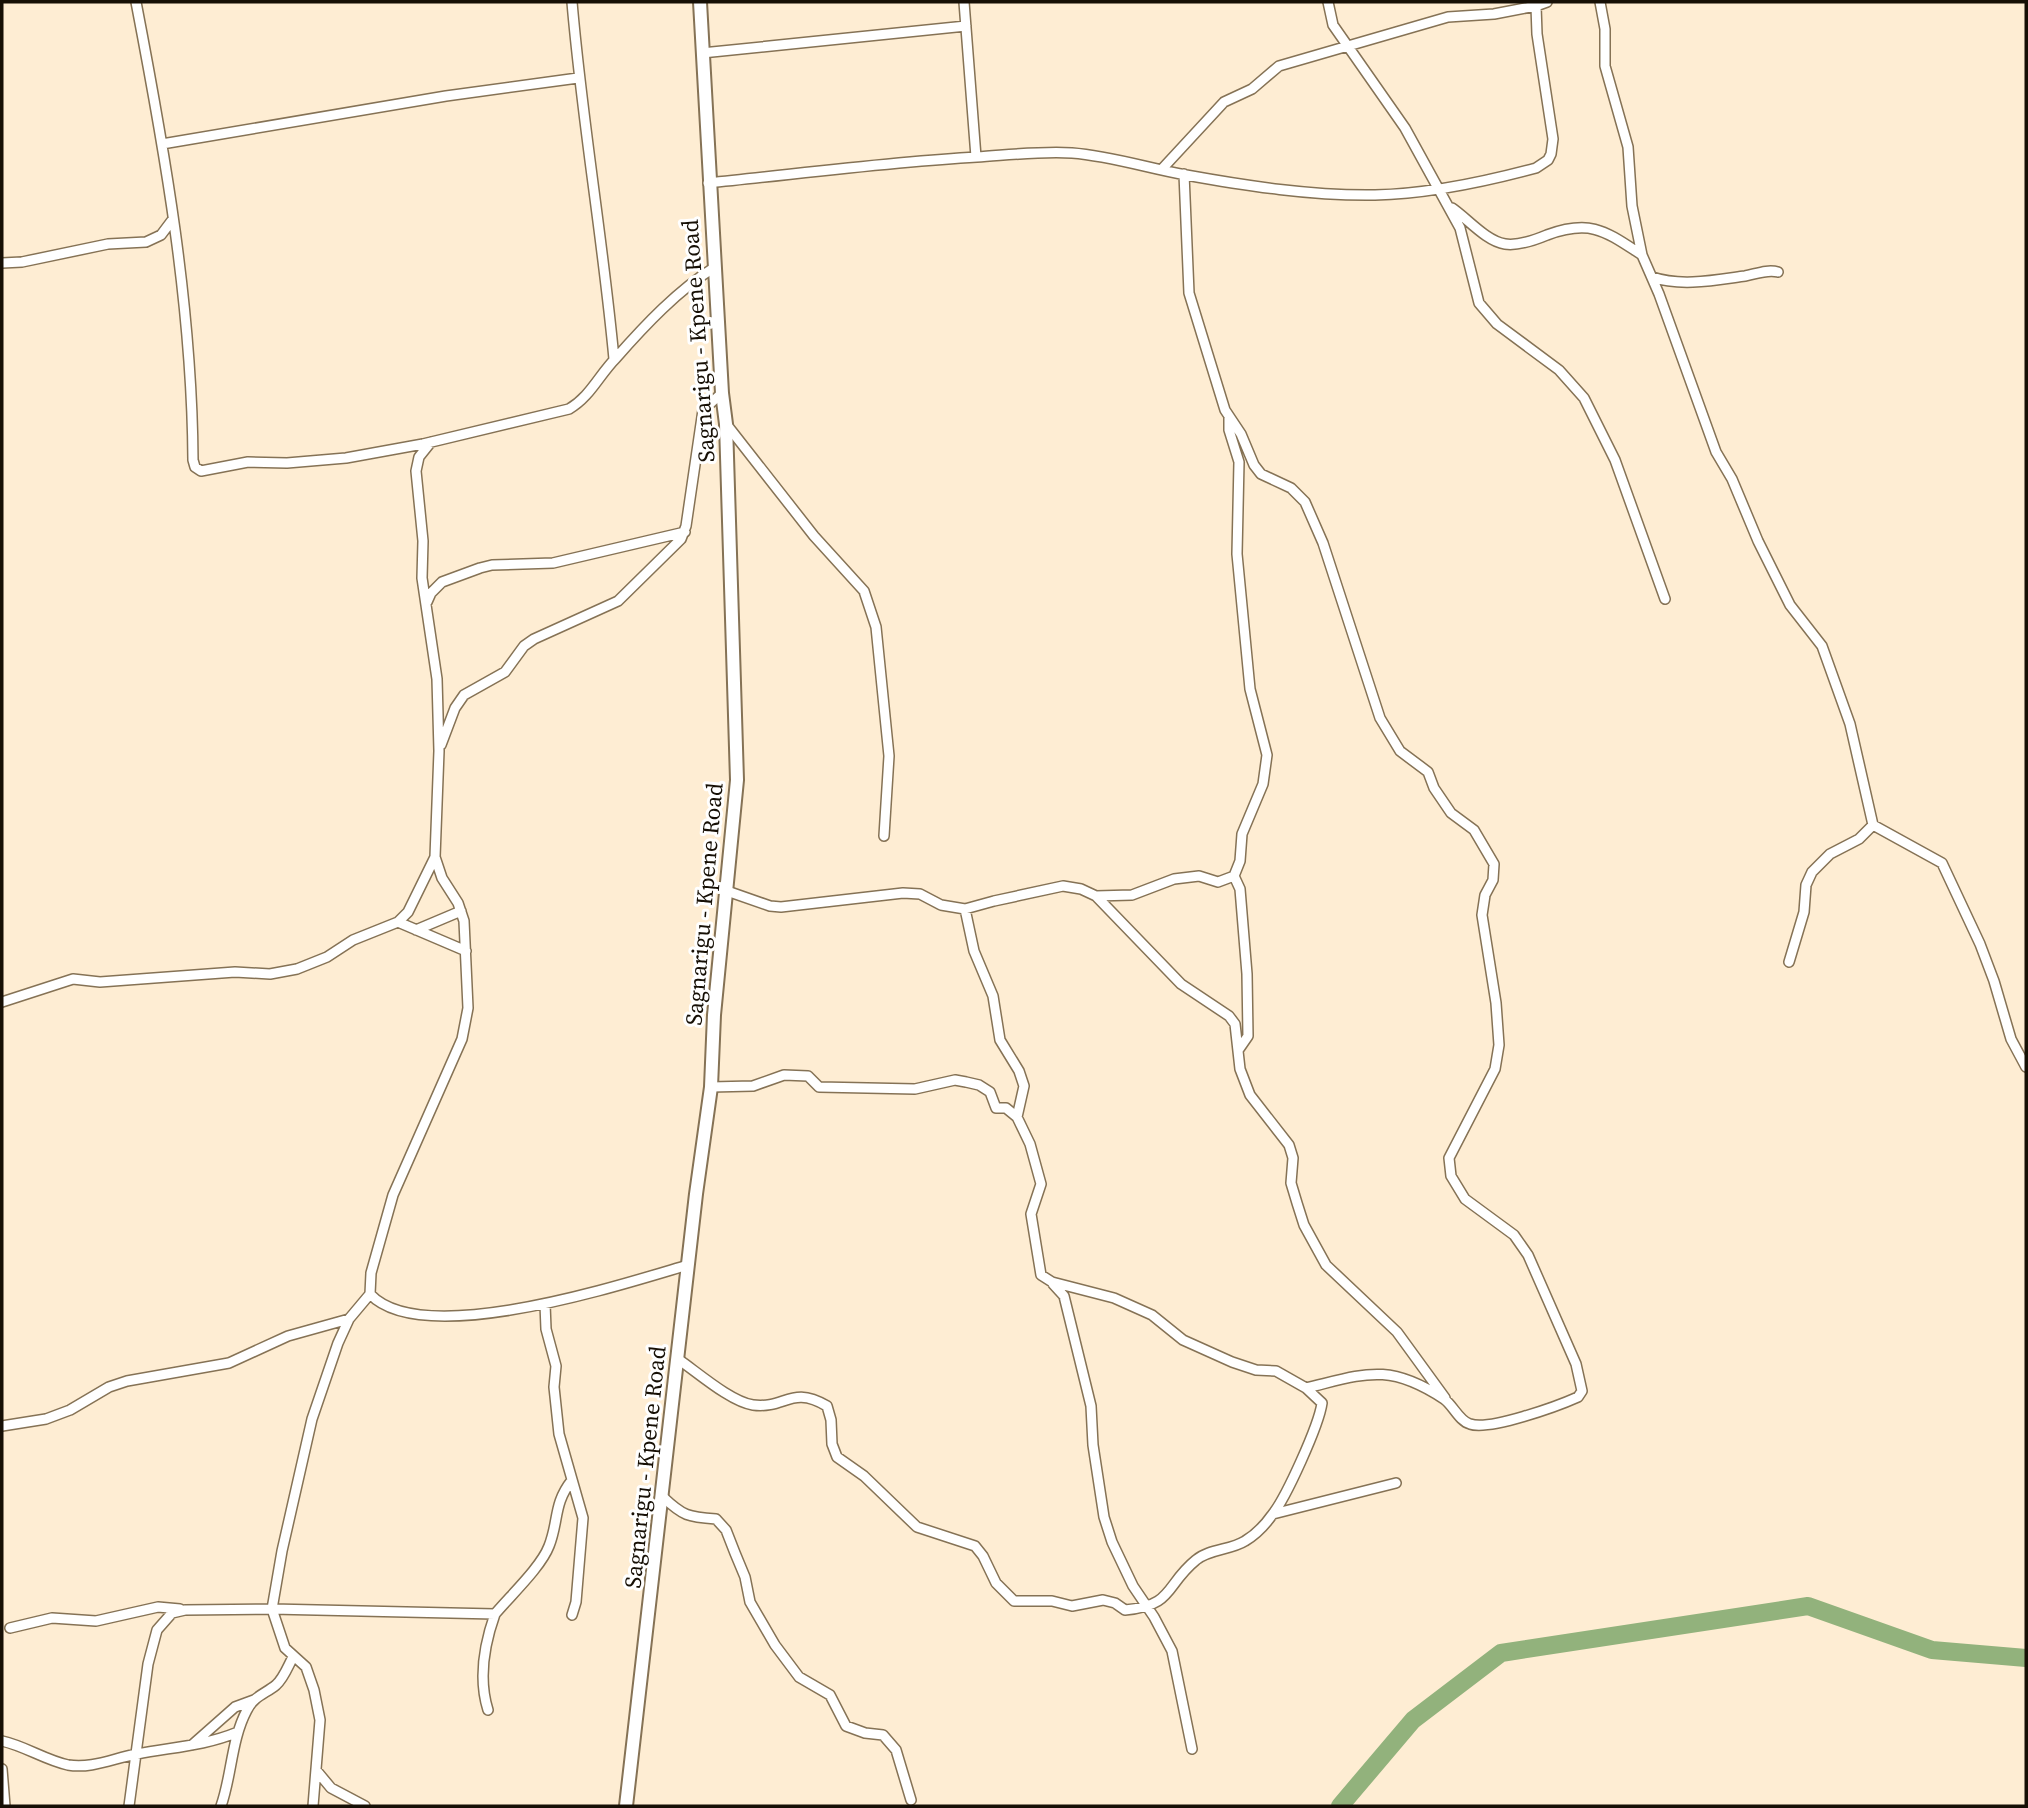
<svg xmlns="http://www.w3.org/2000/svg" width="2028" height="1808" font-family="'Source Serif 4',serif">
  <style>
    .lines { fill: none; stroke-linecap: round; stroke-linejoin: round }
    .river { stroke: #92b27c; stroke-width: 18 }
    .minor-casing { stroke: #857255; stroke-width: 12 }
    .tertiary-casing { stroke: #857255; stroke-width: 16 }
    .minor { stroke: #fff; stroke-width: 9 }
    .tertiary { stroke: #fff; stroke-width: 12 }
    .labels { text-anchor: middle; dominant-baseline: central; stroke-width: 6; stroke-linejoin: round; paint-order: stroke }
    .street-label { font-size: 23px; fill: #160f05; stroke: #fff }
  </style>
  <rect width="100%" height="100%" fill="#feedd3"/>
  <g class="lines">
    <path class="river" d="M1340 1806 1413 1720 1501 1653 1808 1606 1932 1650 2026 1658"/>
    <defs>
      <path id="minor" d="M136 2C165 153 192 306 193 460L195 467 201 471 248 462 287 463 346 458 423 444 569 409C590 397 599 375 616 358 645 325 678 290 715 267
        M572 2C582 121 603 240 614 359
        M964 2 976 157
        M1328 2 1333 25 1405 128 1460 228 1479 303 1497 324 1559 370 1584 398 1615 460 1665 599
        M1600 2 1605 29V66L1628 147 1632 206 1642 255 1659 294 1716 452 1732 479 1758 541 1790 605 1822 646 1850 724 1873 825 1942 863 1980 944 1994 981 2011 1039 2026 1067
        M702 53 966 26
        M162 144 446 96 578 78
        M1162 169 1224 102 1252 89 1279 66 1448 17 1494 14 1536 6 1535 3
        M1184 174 1189 293 1225 410 1241 434 1254 465 1261 474 1291 488 1305 502 1323 543 1380 718 1400 751 1428 772 1434 788 1451 813 1474 830 1494 864 1493 880 1485 895 1482 915 1496 1003 1499 1045 1495 1069 1449 1158 1451 1176 1465 1199 1514 1235 1528 1255 1576 1364 1582 1391 1578 1397C1558 1406 1489 1431 1470 1424 1459 1421 1453 1405 1444 1399 1388 1362 1365 1374 1306 1388
        M708 183C798 174 887 162 977 157 1008 155 1040 151 1072 153 1111 156 1147 168 1186 175 1247 186 1312 196 1375 195 1429 194 1484 182 1536 168L1548 160 1551 154 1553 139 1537 34 1536 6 1547 2
        M1452 208C1468 219 1486 241 1505 244 1518 246 1535 240 1547 235 1591 219 1605 231 1642 255
        M2 263 22 262 108 244 146 242 161 235 173 219
        M1652 277C1681 287 1716 280 1745 276 1756 274 1767 269 1778 272
        M727 425 814 536 864 591 876 627 889 756 884 836
        M427 602 431 593 442 582 480 568 492 565 553 563 685 532
        M441 745 455 708 464 695 505 672 524 646 534 639 618 601 681 539 686 526 703 410 722 393
        M1234 876 1240 889 1247 974 1248 1036 1239 1049
        M727 891 770 906 781 907 903 893 920 894 941 905 965 909 994 901 1063 886 1081 889 1096 896 1132 895 1174 879 1199 876 1218 882 1234 876 1240 861 1242 834 1263 784 1267 755 1250 689 1237 554 1239 462 1229 430V418
        M1096 896 1181 984 1229 1016 1235 1024 1240 1069 1250 1095 1289 1145 1293 1158 1291 1183 1297 1203 1304 1225 1326 1265 1397 1332 1445 1398
        M965 909 974 951 993 996 1000 1040 1019 1071 1024 1086 1017 1117
        M398 922 466 951
        M416 930 461 911
        M1789 962 1804 912 1806 885 1812 872 1830 854 1859 839 1873 825
        M2 1002 73 979 100 982 235 972 270 974 297 969 327 957 353 940 398 922 408 912 435 857
        M1053 1284 1064 1296 1091 1406 1093 1445 1104 1517 1112 1542 1133 1586 1154 1617 1172 1651 1192 1749
        M370 1294C422 1350 623 1284 688 1265
        M545 1304 546 1329 556 1366 554 1387 559 1434 583 1518 576 1602 572 1615
        M678 1359C697 1372 731 1402 753 1405 786 1409 791 1385 827 1406L831 1420 832 1444 837 1457 864 1476 917 1527 975 1546 983 1556 996 1583 1014 1601H1052L1072 1606 1103 1600 1115 1603 1125 1610C1174 1606 1165 1585 1196 1560 1209 1549 1231 1550 1245 1541 1255 1535 1265 1525 1272 1515 1286 1498 1319 1425 1322 1403L1306 1388 1276 1371 1256 1370 1232 1362 1183 1340 1152 1315 1114 1298 1052 1282 1041 1275 1031 1214 1041 1184 1030 1144 1017 1117 1006 1108H996L990 1092 979 1085 966 1082 955 1080 915 1089 819 1087 808 1076 784 1075 753 1086 711 1087
        M2 1426 46 1419 70 1410 109 1387 127 1381 229 1363 288 1336 349 1319
        M663 1497C683 1516 688 1517 716 1519L726 1530 735 1553 745 1577 750 1602 775 1645 799 1677 830 1695 846 1726 865 1733 883 1735 896 1750 911 1800
        M1273 1514 1396 1483
        M495 1614C511 1595 541 1567 549 1546 559 1521 553 1504 572 1480
        M10 1628 52 1618 96 1621 158 1607 180 1609
        M2 1741C25 1746 45 1760 68 1765 92 1769 114 1758 137 1754 173 1747 204 1746 238 1732
        M192 1745 235 1707 254 1700
        M2 1769 5 1806
        M316 1770 331 1788 365 1806
        M129 1806 148 1664 157 1630 172 1613 185 1610 272 1609 495 1614C484 1645 478 1678 488 1710
        M221 1806C232 1775 231 1740 247 1710 254 1696 265 1694 276 1685 284 1678 288 1666 293 1657
        M313 1806 320 1720 314 1690 306 1667 285 1648 272 1609 282 1551 312 1419 338 1343 349 1319 370 1294 371 1273 393 1195 462 1039 468 1008 464 921 458 903 442 878 435 857 439 751 437 679 422 578 423 541 416 471 419 457 431 442"/>
      <path id="tertiary" d="M626 1806 696 1194 711 1087 714 1015 737 780 726 424 722 393 700 2"/>
    </defs>
    <use href="#minor" class="minor-casing"/>
    <use href="#tertiary" class="tertiary-casing"/>
    <use href="#minor" class="minor"/>
    <use href="#tertiary" class="tertiary"/>
  </g>
  <g class="labels">
    <g class="street-label">
      <text transform="translate(698 341) rotate(-94)">Sagnarigu - Kpene Road</text>
      <text transform="translate(704 904) rotate(-85)">Sagnarigu - Kpene Road</text>
      <text transform="translate(645 1467) rotate(-84)">Sagnarigu - Kpene Road</text>
    </g>
  </g>
  <rect width="2028" height="1808" fill="none" stroke="#160f05" stroke-width="7"/>
</svg>
